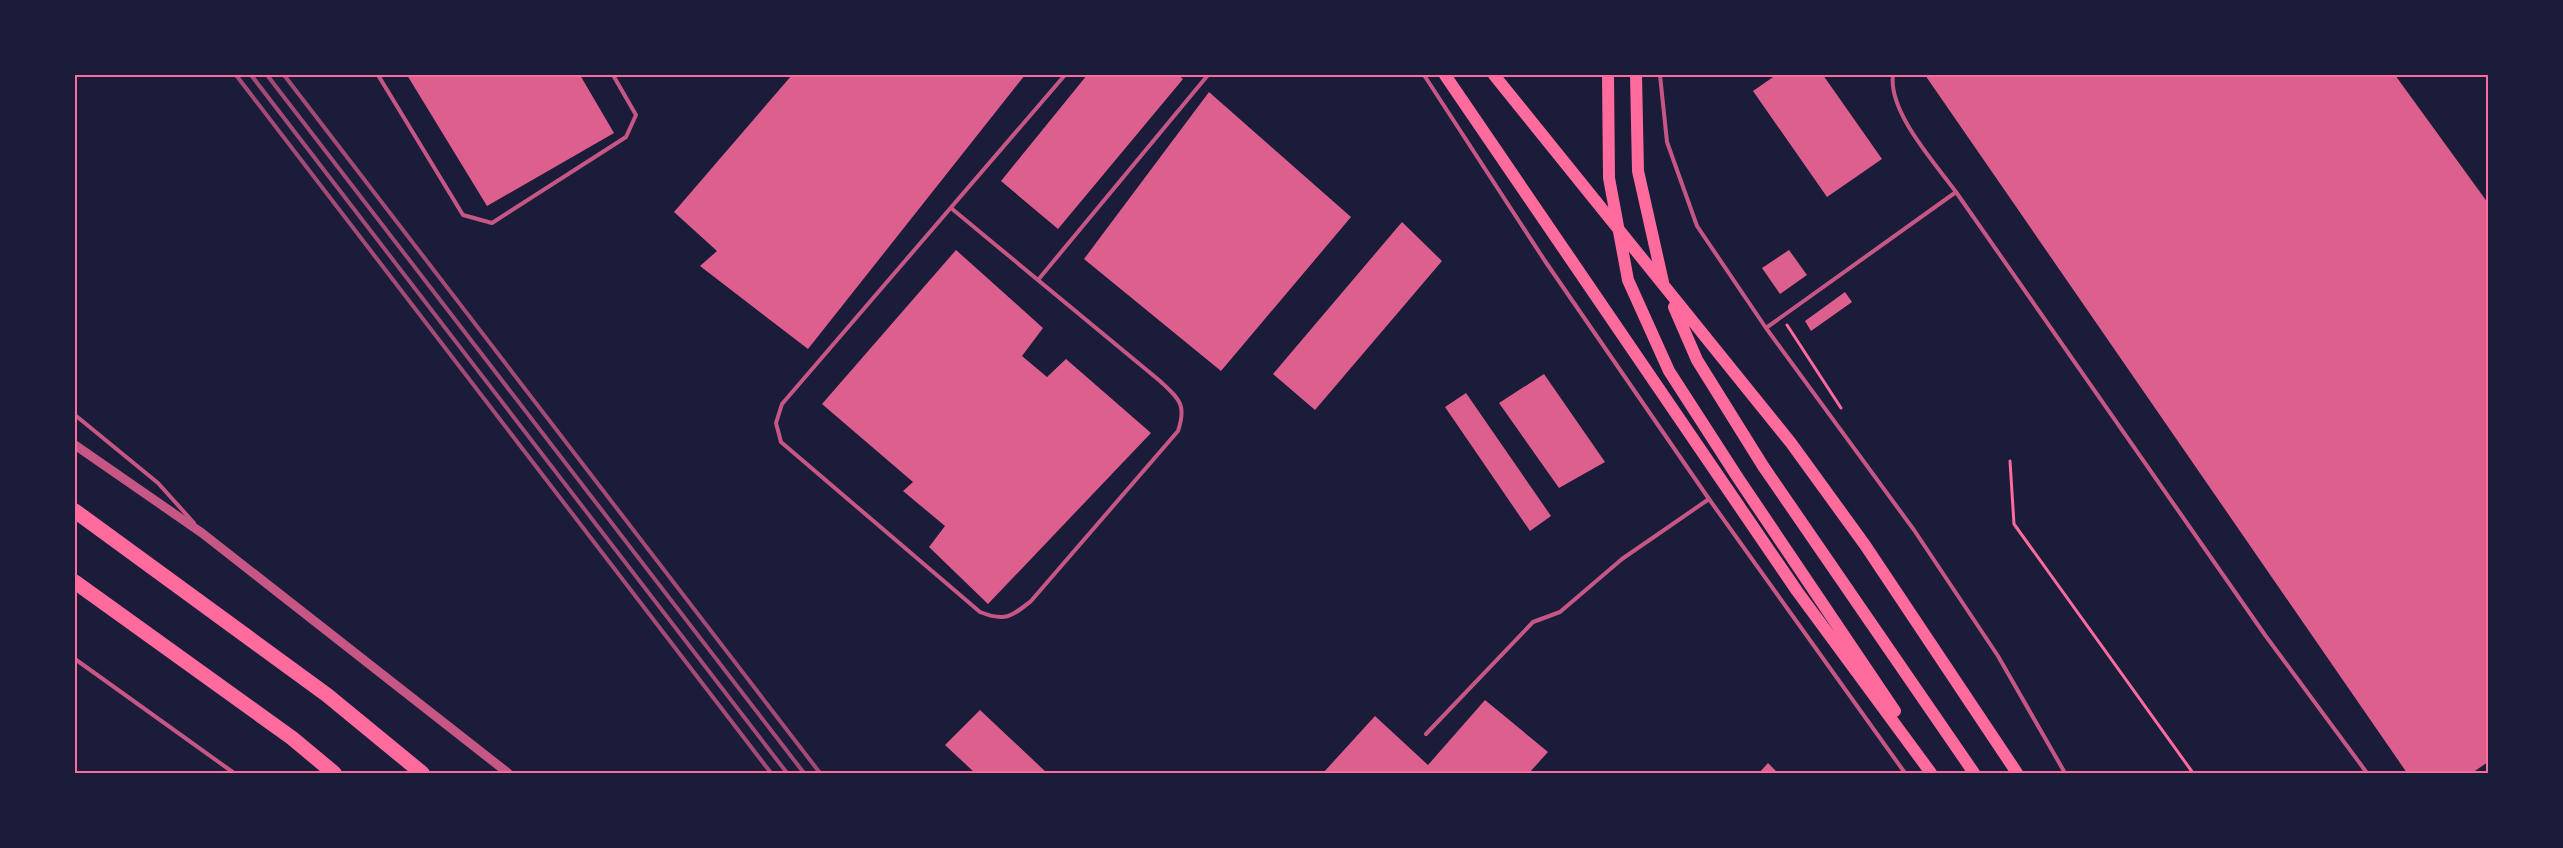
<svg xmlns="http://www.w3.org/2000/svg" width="2563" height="848" font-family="'Titillium Web',sans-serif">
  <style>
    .building { fill: #dd5f8e }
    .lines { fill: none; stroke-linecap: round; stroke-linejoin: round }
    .path { stroke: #ff6b9d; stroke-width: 3 }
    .service { stroke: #c65784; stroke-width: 4 }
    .tertiary { stroke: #c65784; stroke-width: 9 }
    .primary { stroke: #ff6b9d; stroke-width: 12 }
    .motorway { stroke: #ff6b9d; stroke-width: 15 }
    .rail { stroke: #a44b75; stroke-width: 4 }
    .neatline { fill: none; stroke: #ff6b9d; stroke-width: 2 }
  </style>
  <rect width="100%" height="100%" fill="#1b1b3a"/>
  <path class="building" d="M407 75H580L614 133 487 206Z
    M792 75H1025L808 349 700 266 717 251 674 212Z
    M1087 75H1178L1183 79 1058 229 1001 181Z
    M1776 75H1823L1882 159 1827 197 1753 91Z
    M1925 75H2395L2488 203V762L2472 773H2407Z
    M1209 92 1351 217 1221 371 1084 259Z
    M1402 222 1442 261 1315 410 1273 374Z
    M956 250 1043 328 1022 356 1047 377 1066 359 1151 433 988 604 929 547 945 526 903 491 913 482 822 404Z
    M1789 250 1807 275 1780 294 1762 268Z
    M1845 292 1852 302 1811 331 1805 321Z
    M1544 374 1605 462 1559 488 1499 403Z
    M1466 393 1551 516 1530 531 1445 407Z
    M1485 700 1548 752 1529 773H1323L1375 716 1428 765Z
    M980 710 1047 773H975L945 745Z
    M1768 763 1778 773H1759Z"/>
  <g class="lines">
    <path class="path" d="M1787 325 1841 408
      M2010 461 2014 524 2193 773"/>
    <path class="service" d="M378 75 463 215 492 223 626 137 636 115 613 75
      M1424 75 1545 261 1709 499 1905 773
      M1660 75 1667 142 1697 226 1766 328 1914 530 1998 656 2065 773
      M1893 75C1888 112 1935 163 1956 192
      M951 208 1160 381C1179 399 1187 404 1178 431L1031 601C1011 617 1005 622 980 612L781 442 776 423 782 404 1065 75
      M1038 280 1208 75
      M1766 328 1956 192 2265 635 2367 773
      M75 415 158 483 194 523
      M75 659 234 773
      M1426 734 1533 622 1560 612 1622 559 1709 499"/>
    <path class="tertiary" d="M75 445 202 533 508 773"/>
    <path class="primary" d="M1445 75 1797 591 1931 773
      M1494 75 1791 443 1865 545 2017 773
      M1608 75 1609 178 1628 280 1669 371 1738 478 1895 711
      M1636 75 1638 171 1663 282
      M1674 307 1697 360 1763 466 1974 773"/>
    <path class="motorway" d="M75 511 327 695 422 773
      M75 582 292 738 334 773"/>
    <path class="rail" d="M236 75 771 773
      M251 75 787 773
      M267 75 804 773
      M284 75 820 773"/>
  </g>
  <rect width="2563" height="848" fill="none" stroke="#1b1b3a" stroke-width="152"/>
  <rect x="76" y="76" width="2411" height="696" class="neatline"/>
</svg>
